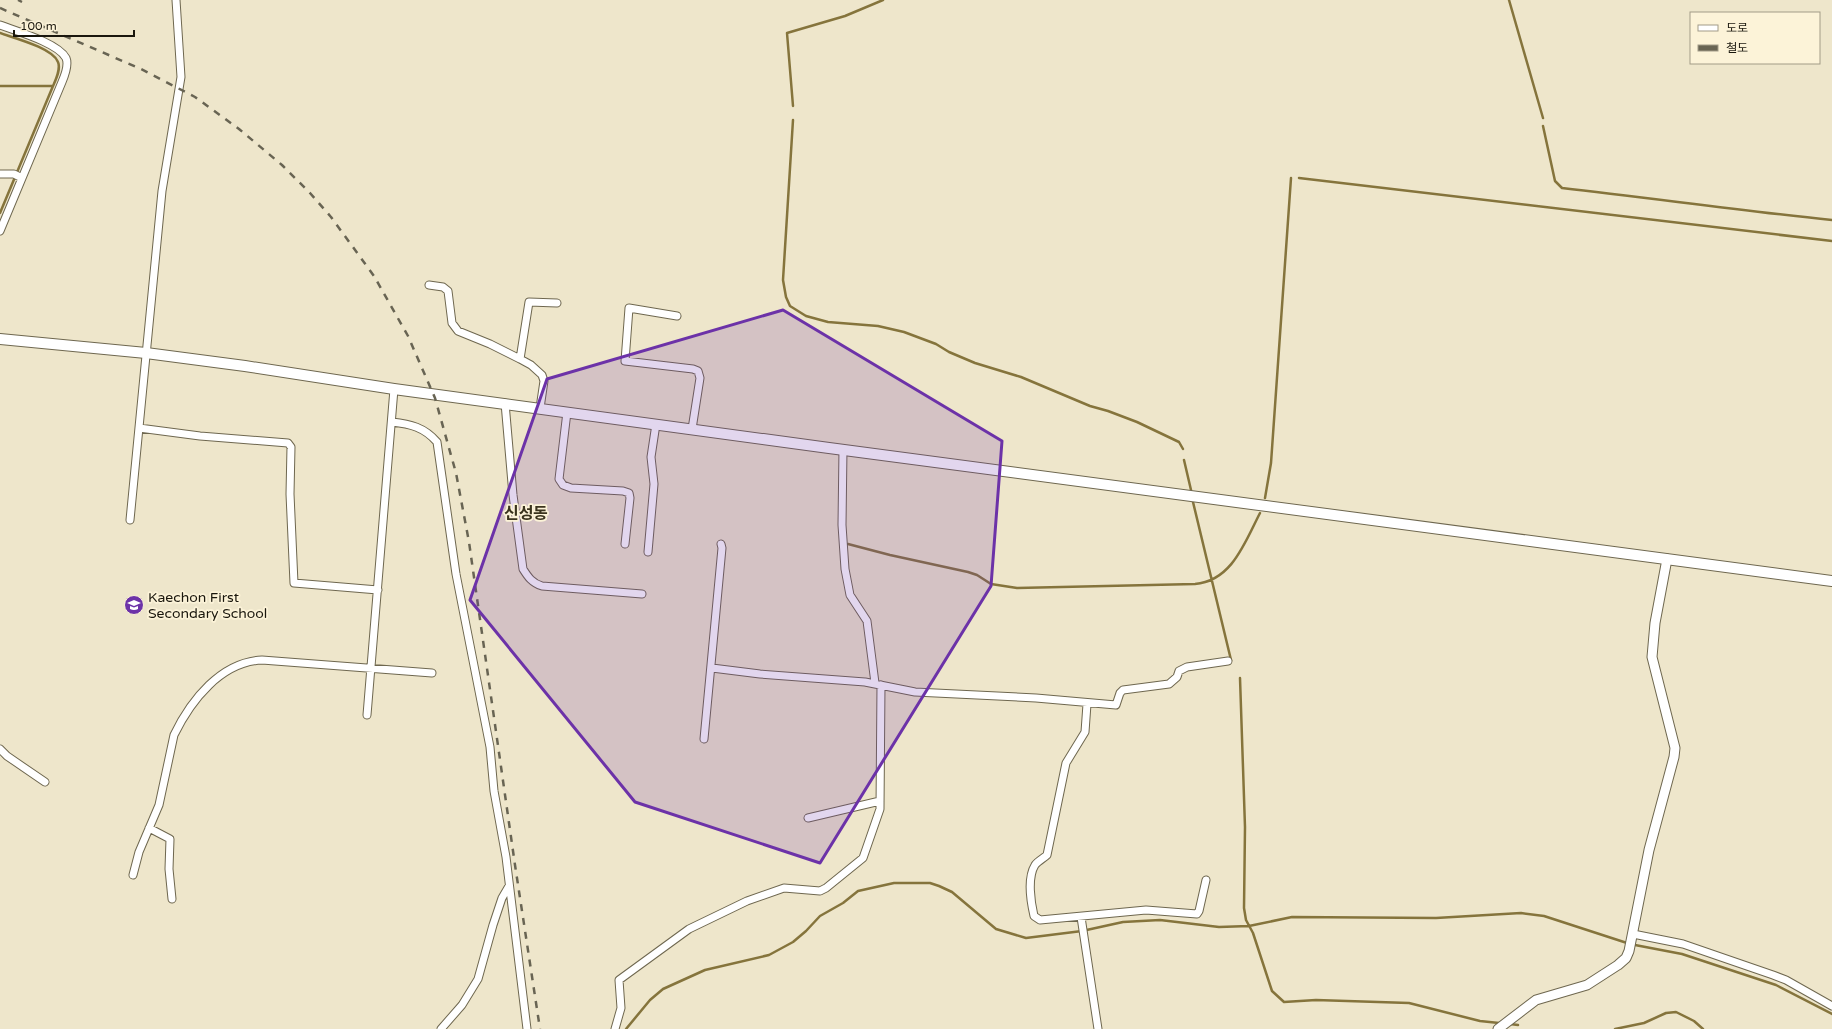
<svg xmlns="http://www.w3.org/2000/svg" width="1832" height="1029" font-family="'Varela Round','Noto Sans KR',sans-serif">
  <style>
    .lines { fill: none; stroke-linecap: round; stroke-linejoin: round }
    .stream { stroke: #85743c; stroke-width: 2.5 }
    .minor-casing { stroke: #6e674f; stroke-width: 9 }
    .tertiary-casing { stroke: #6e674f; stroke-width: 11 }
    .secondary-casing { stroke: #6e674f; stroke-width: 12 }
    .minor { stroke: #fff; stroke-width: 7 }
    .tertiary { stroke: #fff; stroke-width: 9 }
    .secondary { stroke: #fff; stroke-width: 10 }
    .rail { stroke: #686453; stroke-width: 2.5; stroke-dasharray: 7 7; stroke-linecap: butt }
    .marked { fill: #6c32a8; fill-opacity: 0.2; stroke: #6c32a8; stroke-width: 3; stroke-linejoin: round }
    .labels { text-anchor: middle; dominant-baseline: central; stroke-width: 3.5; stroke-linejoin: round; paint-order: stroke }
    .poi-label { font-size: 14px; fill: #1a170d; stroke: #fcf3d8; text-anchor: start }
    .quarter-label { font-size: 16px; font-weight: bold; fill: #3a331d; stroke: #fcf3d8 }
  </style>
  <rect width="100%" height="100%" fill="#eee6cb"/>
  <g class="lines">
    <path class="stream" d="M1509 0 1543 118
      M0 33C14 38 53 48 58 62 61 69 56 79 53 86L0 213
      M0 86H53
      M793 106 787 33 845 16 883 0
      M793 120 783 280 786 297 790 306 806 316 828 322 878 326 904 332 936 344 949 352 975 363 1021 377 1090 406 1108 411 1137 422 1179 442 1183 449
      M1543 126 1555 181 1562 188C1652 198 1742 211 1832 220
      M1299 178 1832 241
      M1184 460 1191 490
      M1265 498 1271 463 1291 178
      M1193 502 1231 660
      M848 544 890 555 968 572 977 575 991 584 1017 588 1195 584C1232 581 1245 542 1260 513
      M1240 678 1245 827 1244 908 1246 920 1253 933 1272 991 1284 1002 1316 1000 1409 1003 1480 1021 1499 1023
      M1635 945 1682 954 1776 985 1832 1014
      M1510 1024 1518 1025
      M626 1029 650 1000 663 989 705 970 769 955 793 942 806 931 820 916 843 903 858 891 894 883H930L939 886 952 892 996 929 1026 938 1082 931 1123 922 1160 920 1219 927 1249 926 1292 917 1436 918 1521 913 1544 916 1627 943
      M1615 1029 1644 1023 1666 1013 1676 1012 1694 1021 1703 1029"/>
    <defs>
      <path id="minor" d="M0 25C16 31 58 43 66 58 69 65 65 75 62 82L0 231
        M0 174H14L22 178
        M429 285 443 287 448 291 452 323 458 331 490 344 520 359 531 365 542 375 544 381 540 408
        M677 316 629 308 625 361 693 369 698 371 700 378 692 429
        M520 359 529 302 557 303
        M505 403 513 495 523 569C528 577 532 583 542 586L642 594
        M567 412 559 479 563 485 571 488 623 491 629 493 630 498 625 544
        M392 422C410 424 424 427 437 442L456 574 490 747 494 791 506 857 527 1029
        M139 428 200 436 288 443 291 447 290 494 294 583 378 590
        M843 449 842 525 845 569 850 595 867 621 875 683
        M130 520 162 191 181 77 176 0
        M648 552 654 484 651 457 656 424
        M712 668 760 674 865 682 915 692 1036 698 1116 705 1120 693 1123 690 1169 684 1177 677 1179 671 1187 667 1228 661
        M1087 704 1085 732 1066 763 1047 855C1044 858 1038 861 1035 865 1027 878 1031 903 1034 916L1040 920 1146 910 1197 914 1199 911 1206 880
        M367 715 394 389
        M704 739 722 548 721 544
        M0 749 7 756 45 782
        M808 818 880 801
        M149 828 170 839 169 869 172 899
        M133 875 139 852 159 805 174 735C191 700 221 662 262 660L432 673
        M1081 917 1098 1029
        M1633 934 1683 944 1773 975 1786 980 1832 1006
        M441 1029 462 1005 478 979 493 925 502 898 509 886
        M615 1029 621 1008 619 980 689 929 747 901 784 888 820 891 826 888 863 858 880 809 881 685"/>
      <path id="tertiary" d="M1498 1029 1536 1000 1587 985 1618 965 1626 958 1629 951 1649 850 1674 757 1675 748 1652 657 1655 623 1667 559"/>
      <path id="secondary" d="M0 339 146 353 245 366 394 389 829 448 1832 581"/>
    </defs>
    <use href="#minor" class="minor-casing"/>
    <use href="#tertiary" class="tertiary-casing"/>
    <use href="#secondary" class="secondary-casing"/>
    <use href="#minor" class="minor"/>
    <use href="#tertiary" class="tertiary"/>
    <use href="#secondary" class="secondary"/>
    <path class="rail" d="M18 0 22 2
      M0 8 141 69 195 97 239 129 282 165 310 193 331 217 374 276 408 336 435 398 456 473 469 542 515 865 540 1029"/>
  </g>
  <path class="marked" d="M783 310 1002 441 991 586 820 863 635 802 470 600 547 379Z"/>
  <defs>
    <symbol id="school-disc" viewBox="-11 -11 22 22"><circle r="9.5" fill="#6c32a8" stroke="#fcf3d8"/><path d="M0-5L7-2L0 1L-7-2ZM-4 1L0 2.5L4 1V4Q0 6-4 4Z" fill="#fff"/></symbol>
  </defs>
  <g fill-rule="evenodd">
    <use href="#school-disc" x="123" y="594" width="22" height="22"/>
  </g>
  <g class="labels">
    <g class="poi-label">
      <text x="148" y="597">Kaechon First<tspan x="148" dy="16">Secondary School</tspan></text>
    </g>
    <g class="quarter-label">
      <text x="526" y="514">신성동</text>
    </g>
  </g>
  <rect x="1690" y="12" width="130" height="52" fill="#fcf3d8" stroke="#a29b87"/>
  <rect x="1698" y="25" width="20" height="6" fill="#ffffff" stroke="#a29b87"/>
  <text x="1726" y="32" font-size="12" fill="#1a170d">도로</text>
  <rect x="1698" y="45" width="20" height="6" fill="#686453" stroke="#a29b87"/>
  <text x="1726" y="52" font-size="12" fill="#1a170d">철도</text>
  <path d="M14 30v6h120v-6" fill="none" stroke="#1a170d" stroke-width="2"/>
  <text x="20" y="30" font-size="12" fill="#1a170d" stroke="#fcf3d8" stroke-width="3" paint-order="stroke">100 m</text>
</svg>
